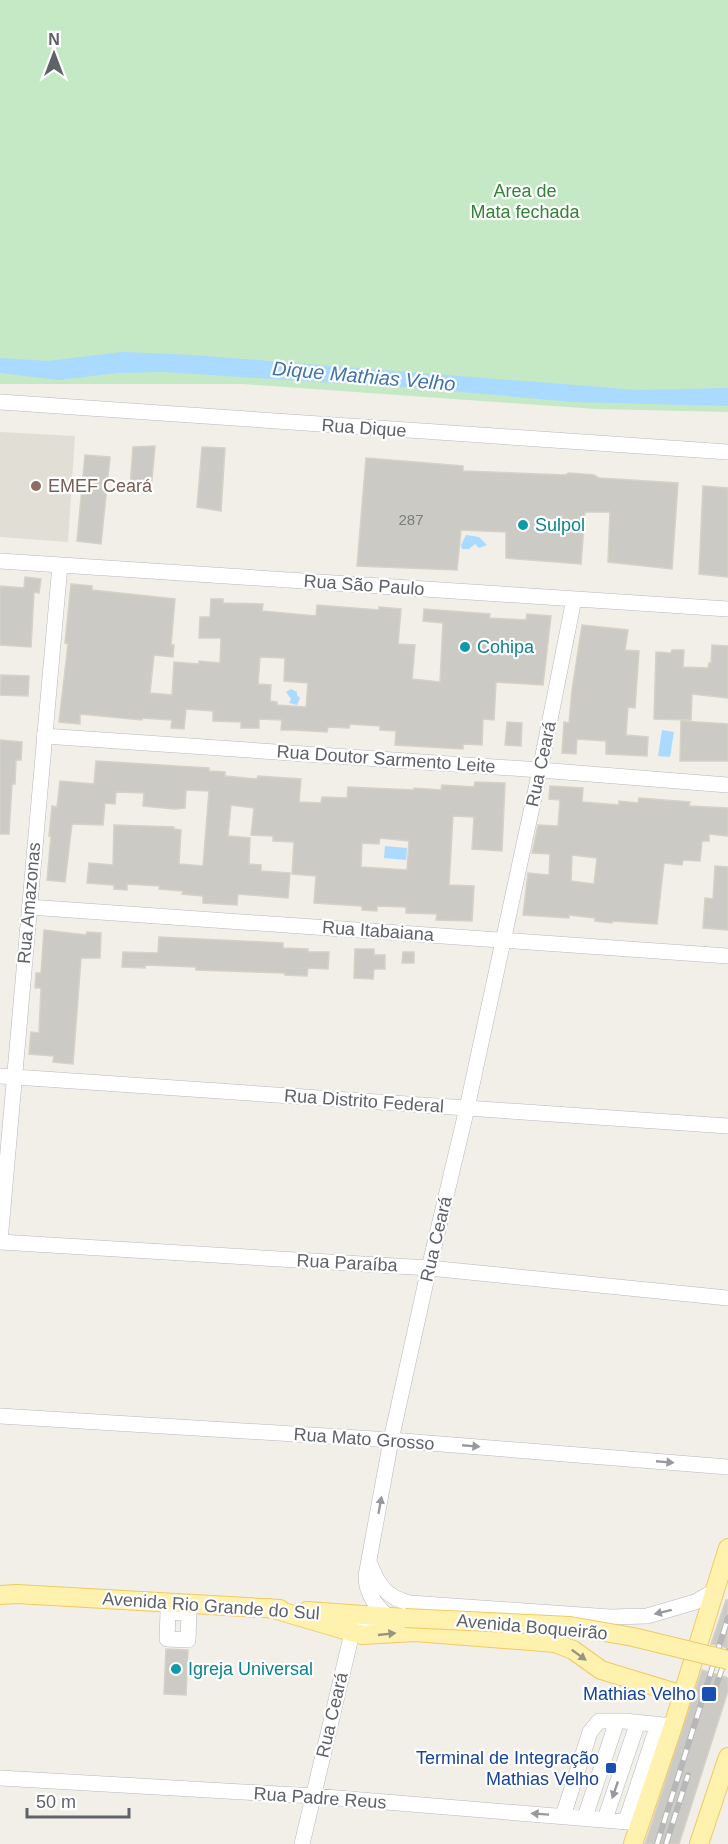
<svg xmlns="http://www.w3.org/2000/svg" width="728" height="1844" font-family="Helvetica,sans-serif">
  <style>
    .education { fill: #e1ded6 }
    .green { fill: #c5e8c5 }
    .water { fill: #aadaff }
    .building { fill: #cccac5; stroke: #d6d1c6; stroke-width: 1.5; fill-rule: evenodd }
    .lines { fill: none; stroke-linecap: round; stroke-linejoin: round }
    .minor-casing { stroke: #b5b8bc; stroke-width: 16 }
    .major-casing { stroke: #f2c960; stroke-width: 20 }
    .minor { stroke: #fff; stroke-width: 15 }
    .major { stroke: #fff2af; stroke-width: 18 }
    .rail-casing { stroke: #b6b7b8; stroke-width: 6 }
    .rail { stroke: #fff; stroke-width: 4; stroke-dasharray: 11; stroke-linecap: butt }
    .major-bridge-casing { stroke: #f2c960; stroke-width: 20; stroke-linecap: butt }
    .major-bridge { stroke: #fff2af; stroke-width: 18 }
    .oneway { fill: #979a9d }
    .oneway2 { fill: #979581 }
    .education-dot { fill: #8d6e63; stroke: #fff; stroke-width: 2 }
    .culture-dot { fill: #0f9aa8; stroke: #fff; stroke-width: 2 }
    .transit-dot { fill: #1a4fb4; stroke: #fff; stroke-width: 2 }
    .labels { text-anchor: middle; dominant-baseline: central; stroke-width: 4.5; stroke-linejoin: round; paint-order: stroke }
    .number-label { font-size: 15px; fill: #7a7d7f }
    .park-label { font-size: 18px; fill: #348238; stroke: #fff }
    .street-label { font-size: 18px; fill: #5f6368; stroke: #fff }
    .education-label { font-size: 18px; fill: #785e54; stroke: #fff; text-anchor: start }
    .culture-label { font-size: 18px; fill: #0d838f; stroke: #fff; text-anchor: start }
    .transit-label { font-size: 18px; fill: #164399; stroke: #fff; text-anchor: end }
    .water-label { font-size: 20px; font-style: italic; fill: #4174aa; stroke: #fff }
  </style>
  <rect width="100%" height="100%" fill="#f1efe8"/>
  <path class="education" d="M0 432 75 436 68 542 0 537Z"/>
  <path class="green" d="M0 0H728V412L596 409 243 384H0Z"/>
  <path class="water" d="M122 352 194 355 638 390 728 388V406L573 402 428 389 163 372 118 373 58 380 0 373V358L48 361Z
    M466 535 479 537 487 545 479 548 475 544 469 549H462L461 545Z
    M291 689 297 692V695L300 698 297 705 289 703 291 699 286 692Z
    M662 730 674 732 670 757 658 756Z
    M385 846 407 848 406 860 384 858Z"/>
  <path class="building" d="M155 446 151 490 130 488 133 447Z
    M202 447 225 448 221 511 197 507Z
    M85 455 110 457 101 544 77 541Z
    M366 458 463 466V471L565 475 569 473 594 475 599 478 678 483 672 569 608 562 610 512H585L581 564 506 558V532L461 530 457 570 357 566Z
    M703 486 728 488V577L699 574Z
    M25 577 41 579 39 593 34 592 31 647 0 645V586L24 588Z
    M71 584 92 586V590L175 599 171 645H174L173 657 154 655 150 693 172 695 174 662 199 664V661L220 663 221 638H199L200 617H210L211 599H223V603L263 604 262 611 316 616 317 605 379 610V607L401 609 398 644 415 645 412 679 440 682 443 623 423 621 424 609 490 614 489 618 526 620 527 614 551 616 543 685 496 682 494 720 483 719 482 745 463 744V749L395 745 396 731 380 730V726L350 724 349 728 328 727 327 732 293 730H281L282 720 259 719V728H241V722L213 721V711L186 709 184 729 171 728 172 720 142 718V720L80 714V724L59 722 68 644 65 643ZM260 657 285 658 284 681 308 683 306 707 277 705V702L270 701 271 685 258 684Z
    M582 625 628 630 625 650 639 651 635 708 628 707 626 735 648 737 647 756 606 754V741L577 739 576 754 562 753 564 722 569 723 572 690Z
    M712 645 728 646V698L692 694 691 720 654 719 656 652 671 653 672 650H684L683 667 708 668 709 663H711Z
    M1 675 29 676 28 696 0 695Z
    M681 721 728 724V761H680Z
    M507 722 522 723 521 746 505 745Z
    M0 740 22 742 21 760H16L15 784H12L9 834H0Z
    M96 761 209 768V771L225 772V776L257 779 258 776 301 779 299 802 321 803 322 797 347 798 348 787 414 790V788L441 790 442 785 474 787 475 782 505 783 502 851 472 849 474 817 453 816 449 885 474 886 472 921 436 920 437 914 406 913V907L377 906V911L362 910V906L314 903 316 876 292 874 294 842 273 841V836L251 835 254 808 231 805 228 836 250 838 249 864 261 865V871L290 873 288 898 238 894 237 905 203 903V896L182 894 183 891 159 889 160 886 127 884V890L114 889V885L87 883 89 863 113 865 114 825 174 827V829L181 830 179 864 203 866 209 791 186 790 185 808 175 809 143 806 144 793 116 792 115 804 105 803 103 825 72 824 65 882 47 880 51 836H49L52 806 57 807 60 781 94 784ZM380 838 409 841 407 870 361 867 362 843 379 844Z
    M550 786 583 788 582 802 619 805V801L638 803 639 798 690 802 689 806 728 808V836L709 834V841H702L700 861 683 860 682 865 664 863 657 924 612 921V923L595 921V918L569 915V918L523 915 528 873 549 875 550 854 532 853 538 825 558 826 560 800 549 799ZM572 855 597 858 594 884 571 881Z
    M715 866 728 867V930L703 928 705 898 713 899Z
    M44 930 86 935 87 932 101 933 100 958H81L73 1064 53 1062 54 1056 29 1054 31 1032 39 1033 41 988H35L36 973H41Z
    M159 937 283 943V948L308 949V952H329L328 969 308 968 307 976 285 975V973L196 970V967L145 965V968L122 967 123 952 158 953Z
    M355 949H374V955H385V969H374L373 979 354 978Z
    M403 952H414V963H402Z
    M726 1600H728V1648L711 1644Z
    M166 1649 188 1650 186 1695 164 1694Z
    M702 1670 728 1678V1691L679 1844H645Z"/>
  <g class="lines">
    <defs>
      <path id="minor" d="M0 402 728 452
        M0 561 728 609
        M44 736 540 770 728 785
        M29 907 728 956
        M0 1076 728 1126
        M0 1241 60 565
        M0 1242 429 1268 728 1298
        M0 1416 391 1440 728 1467
        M370 1564C378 1585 387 1598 410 1603L610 1617 647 1616 695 1602 716 1590
        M168 1612 189 1613 188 1640 167 1639Z
        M389 1618C376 1606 366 1594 366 1576L391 1440 429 1268 467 1108 540 770 574 599
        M0 1778 313 1796 640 1823
        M563 1816 590 1732 599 1721H624L673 1726
        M585 1817 617 1721
        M605 1819 638 1722
        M626 1821 658 1724
        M302 1844 352 1633 359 1625 379 1619"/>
      <path id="major" d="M0 1595 17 1594 280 1609
        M270 1608 362 1635 415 1632 555 1643 573 1650 601 1670 683 1695
        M307 1611 405 1618
        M633 1844 673 1726 728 1548
        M699 1844 728 1757"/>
    </defs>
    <use href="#minor" class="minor-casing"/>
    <use href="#major" class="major-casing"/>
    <use href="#minor" class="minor"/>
    <use href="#major" class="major"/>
    <defs>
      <path id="rail" d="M712 1698 728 1651
        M657 1844 728 1618
        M666 1844 688 1775"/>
    </defs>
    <use href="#rail" class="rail-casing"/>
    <use href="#rail" class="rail"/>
    <defs>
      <path id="major-bridge" d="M405 1618 570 1626 633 1637 728 1660"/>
    </defs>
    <use href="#major-bridge" class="major-bridge-casing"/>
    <use href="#major-bridge" class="major-bridge"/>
  </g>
  <defs><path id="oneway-solid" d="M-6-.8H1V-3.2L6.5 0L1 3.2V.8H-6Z" transform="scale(1.5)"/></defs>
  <g class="oneway">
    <use href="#oneway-solid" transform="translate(471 1446) rotate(5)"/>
    <use href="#oneway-solid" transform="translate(665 1462) rotate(5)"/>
    <use href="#oneway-solid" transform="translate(380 1505) rotate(-80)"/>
    <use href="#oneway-solid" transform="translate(663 1612) rotate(166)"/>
    <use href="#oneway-solid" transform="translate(615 1790) rotate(109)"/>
    <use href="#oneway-solid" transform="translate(540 1814) rotate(-176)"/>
  </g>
  <g class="oneway2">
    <use href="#oneway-solid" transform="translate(387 1634) rotate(-6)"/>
    <use href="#oneway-solid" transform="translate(579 1655) rotate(36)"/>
  </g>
  <circle class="education-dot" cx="36" cy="486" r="6"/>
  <g class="culture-dot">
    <circle cx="523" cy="525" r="6"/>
    <circle cx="465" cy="647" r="6"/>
    <circle cx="176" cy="1669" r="6"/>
  </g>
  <g class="transit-dot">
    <rect x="701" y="1686" width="16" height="16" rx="3"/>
    <rect x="605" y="1762" width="12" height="12" rx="3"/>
  </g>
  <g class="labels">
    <g class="number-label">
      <text x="411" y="519">287</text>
    </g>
    <g class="park-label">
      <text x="525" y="191">Area de<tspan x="525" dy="21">Mata fechada</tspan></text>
    </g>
    <g class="street-label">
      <text transform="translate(364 428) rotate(4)">Rua Dique</text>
      <text transform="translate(364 585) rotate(4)">Rua São Paulo</text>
      <text transform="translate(386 759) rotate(4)">Rua Doutor Sarmento Leite</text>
      <text transform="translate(541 764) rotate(-78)">Rua Ceará</text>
      <text transform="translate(29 903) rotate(-85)">Rua Amazonas</text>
      <text transform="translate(378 931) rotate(4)">Rua Itabaiana</text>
      <text transform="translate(364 1101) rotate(4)">Rua Distrito Federal</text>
      <text transform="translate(436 1239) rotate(-77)">Rua Ceará</text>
      <text transform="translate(347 1263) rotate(3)">Rua Paraíba</text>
      <text transform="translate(364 1439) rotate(4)">Rua Mato Grosso</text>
      <text transform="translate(211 1606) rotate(4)">Avenida Rio Grande do Sul</text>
      <text transform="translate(532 1627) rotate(5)">Avenida Boqueirão</text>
      <text transform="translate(332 1715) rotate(-77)">Rua Ceará</text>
      <text transform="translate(320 1798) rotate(4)">Rua Padre Reus</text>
    </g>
    <g class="education-label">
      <text x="48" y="486">EMEF Ceará</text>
    </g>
    <g class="culture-label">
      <text x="535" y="525">Sulpol</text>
      <text x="477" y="647">Cohipa</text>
      <text x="188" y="1669">Igreja Universal</text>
    </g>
    <g class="transit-label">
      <text x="696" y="1694">Mathias Velho</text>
      <text x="599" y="1758">Terminal de Integração<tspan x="599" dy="21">Mathias Velho</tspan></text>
    </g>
    <g class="water-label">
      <text transform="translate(364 376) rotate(5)">Dique Mathias Velho</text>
    </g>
  </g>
  <g transform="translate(54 54)" stroke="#ffffff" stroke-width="4.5" paint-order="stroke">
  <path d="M0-4.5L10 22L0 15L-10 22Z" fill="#5f6368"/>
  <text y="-9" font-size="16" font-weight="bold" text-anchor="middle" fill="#5f6368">N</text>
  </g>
  <path d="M27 1808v9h102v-9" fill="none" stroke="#5f6368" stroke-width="3"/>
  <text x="36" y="1808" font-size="18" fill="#5f6368" stroke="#ffffff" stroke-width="4.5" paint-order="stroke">50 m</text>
</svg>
